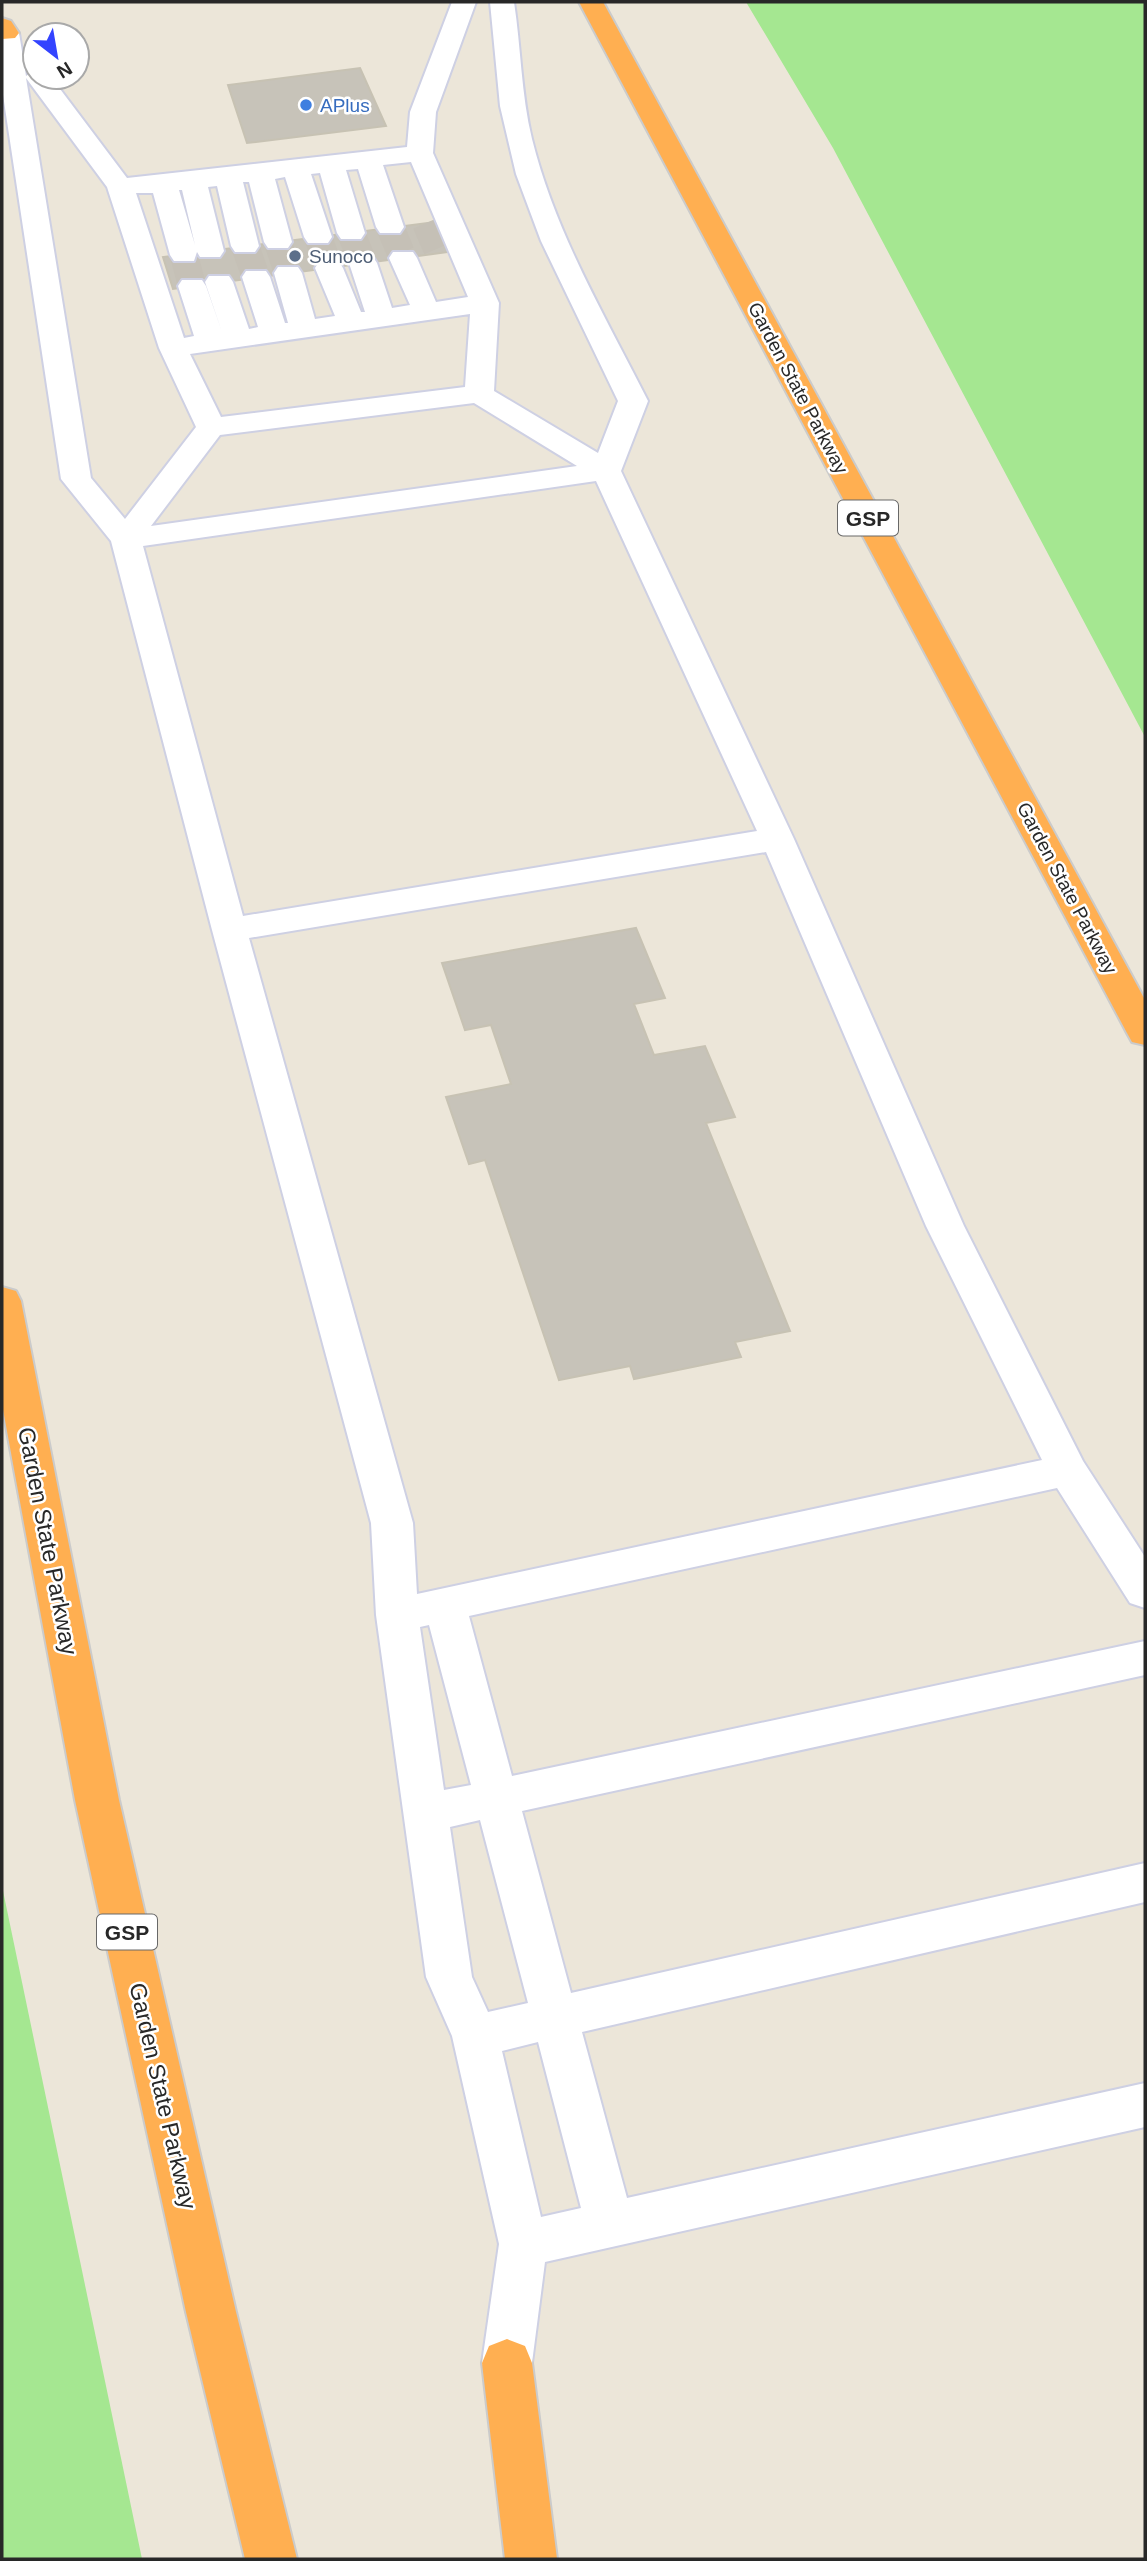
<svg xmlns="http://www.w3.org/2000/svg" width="1147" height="2561" font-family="Helvetica,sans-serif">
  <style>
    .green { fill: #a5e791 }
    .building { fill: #c7c3b9; stroke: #c7c2b3; stroke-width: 2 }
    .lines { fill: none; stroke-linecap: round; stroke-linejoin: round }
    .minor-tunnel { stroke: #c5c0b6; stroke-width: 28; stroke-dasharray: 28 14; stroke-linecap: butt }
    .minor-casing { stroke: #ced0e3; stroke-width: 4 }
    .highway-casing { stroke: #cbcbcb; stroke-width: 4 }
    .minor { fill: #fff; fill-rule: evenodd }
    .highway { fill: #ffaf51; fill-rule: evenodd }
    .shop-dot { fill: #3f7fe0; stroke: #fff; stroke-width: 2.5 }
    .service-dot { fill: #5c6f8a; stroke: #fff; stroke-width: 2.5 }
    .labels { text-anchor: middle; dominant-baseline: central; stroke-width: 5; stroke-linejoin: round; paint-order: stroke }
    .far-shop-label { font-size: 19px; fill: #366cbe; stroke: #fff; text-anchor: start }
    .far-service-label { font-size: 19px; fill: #4e5e75; stroke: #fff; text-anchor: start }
    .far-street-label { font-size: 19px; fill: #282828; stroke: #fff }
    .shield { fill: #fff; stroke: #686868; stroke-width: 2 }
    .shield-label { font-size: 21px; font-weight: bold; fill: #282828 }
    .street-label { font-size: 23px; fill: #282828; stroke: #fff }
  </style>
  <rect width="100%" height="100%" fill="#ece6d9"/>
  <path class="green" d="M746 2H1145V737L833 148Z
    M2 1886 142 2559H2Z"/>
  <path class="building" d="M360 68 386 126 247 143 228 85Z
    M435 222 448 252 173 289 163 257Z
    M636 928 665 998 634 1004 654 1055 705 1046 735 1117 706 1123 790 1331 735 1342 741 1357 634 1379 630 1366 559 1380 485 1160 469 1164 446 1097 511 1084 491 1025 465 1030 442 963Z"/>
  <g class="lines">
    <path class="minor-tunnel" d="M426 223 439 253
      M390 227 403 258
      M351 233 363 263
      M318 237 329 268
      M278 242 288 273
      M245 246 256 277
      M184 255 192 286"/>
    <defs>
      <path id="minor" d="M452 2H476L436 112 433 153 499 303 494 391 598 453 618 401 541 241 516 174 500 106 490 2H514C521 47 521 94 532 139 555 232 605 316 648 401L621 471 794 839 964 1226 1083 1461 1145 1557V1608L1130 1603 1057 1488 469 1616 512 1776 1145 1641V1675L522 1811 571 1993 1145 1863V1902L582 2032 627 2198 1145 2083V2127L545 2262 532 2363 525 2380 507 2387 489 2380 482 2363 499 2244 452 2036 426 1977 376 1615 371 1523 212 930 111 541 61 479 2 88V27L15 28 19 33 26 76 35 70V77H51L127 178 407 147 410 112ZM26 78 107 187 159 348 196 427 125 519 91 478ZM411 162 468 297 436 302 417 258 413 252H393L389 258 410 305 392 308 377 263 373 257H353L349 263 365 312H361L343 268 339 262H319L315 268 335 316 315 319 302 273 298 267H278L274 273 288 323H285L270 277 266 271H246L242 277 258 327 249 329 233 282 229 276H209L205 282 222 332 206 286 202 280H182L178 286 194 336 184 338 136 193H153L170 255 174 261H194L197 252 200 257H220L224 251 208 187 217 186 231 246 235 252H255L259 246 243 182H249L264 242 268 248H288L292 242 275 179 285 177 304 237 308 243H328L332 237 311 174 320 173 337 233 341 239H361L365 233 346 170 358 169 376 227 380 233H400L404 227 383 165ZM179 190H182L195 245ZM470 314 465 387 221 417 190 354ZM474 403 577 466 151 526 220 435ZM596 481 757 831 243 916 143 546ZM766 852 926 1226 1042 1460 417 1594 413 1523 249 938ZM429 1625 471 1785 444 1790 420 1627ZM480 1820 528 2003 488 2012 472 1977 450 1827ZM538 2042 581 2208 541 2217 502 2051Z"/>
      <path id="highway" d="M579 2H603L1145 1000V1045L1132 1042 1127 1033Z
        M2 18 11 21 19 33 15 38 2 39Z
        M2 1287 16 1291 21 1301 119 1800 236 2312 297 2559H245L186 2312 75 1800 2 1404Z
        M507 2339 525 2346 532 2363 557 2559H505L482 2363 489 2346Z"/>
    </defs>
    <use href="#minor" class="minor-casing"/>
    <use href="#highway" class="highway-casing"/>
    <use href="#minor" class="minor"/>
    <use href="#highway" class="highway"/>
  </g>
  <circle class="shop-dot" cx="306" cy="105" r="7"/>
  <circle class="service-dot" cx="295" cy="256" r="7"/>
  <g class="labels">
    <g class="far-shop-label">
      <text x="320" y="105">APlus</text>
    </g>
    <g class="far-service-label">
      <text x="309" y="256">Sunoco</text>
    </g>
    <g class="far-street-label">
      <text transform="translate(798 388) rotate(62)">Garden State Parkway</text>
      <text transform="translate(1067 888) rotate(62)">Garden State Parkway</text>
    </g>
    <g class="shield">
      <rect x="838" y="500.5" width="60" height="35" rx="5"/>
      <rect x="97" y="1914.5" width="60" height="35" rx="5"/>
    </g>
    <g class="shield-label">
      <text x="868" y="518">GSP</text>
      <text x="127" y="1932">GSP</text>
    </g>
    <g class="street-label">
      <text transform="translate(48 1541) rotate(79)">Garden State Parkway</text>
      <text transform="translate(163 2096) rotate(77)">Garden State Parkway</text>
    </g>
  </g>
  <rect width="1147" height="2561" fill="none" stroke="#282828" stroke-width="7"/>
  <g transform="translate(56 56) rotate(149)"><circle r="33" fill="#ffffff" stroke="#a9a9a9" stroke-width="2"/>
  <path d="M0-5L12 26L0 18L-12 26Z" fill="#3343ff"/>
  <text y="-10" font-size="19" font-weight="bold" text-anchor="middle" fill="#282828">N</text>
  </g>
</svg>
